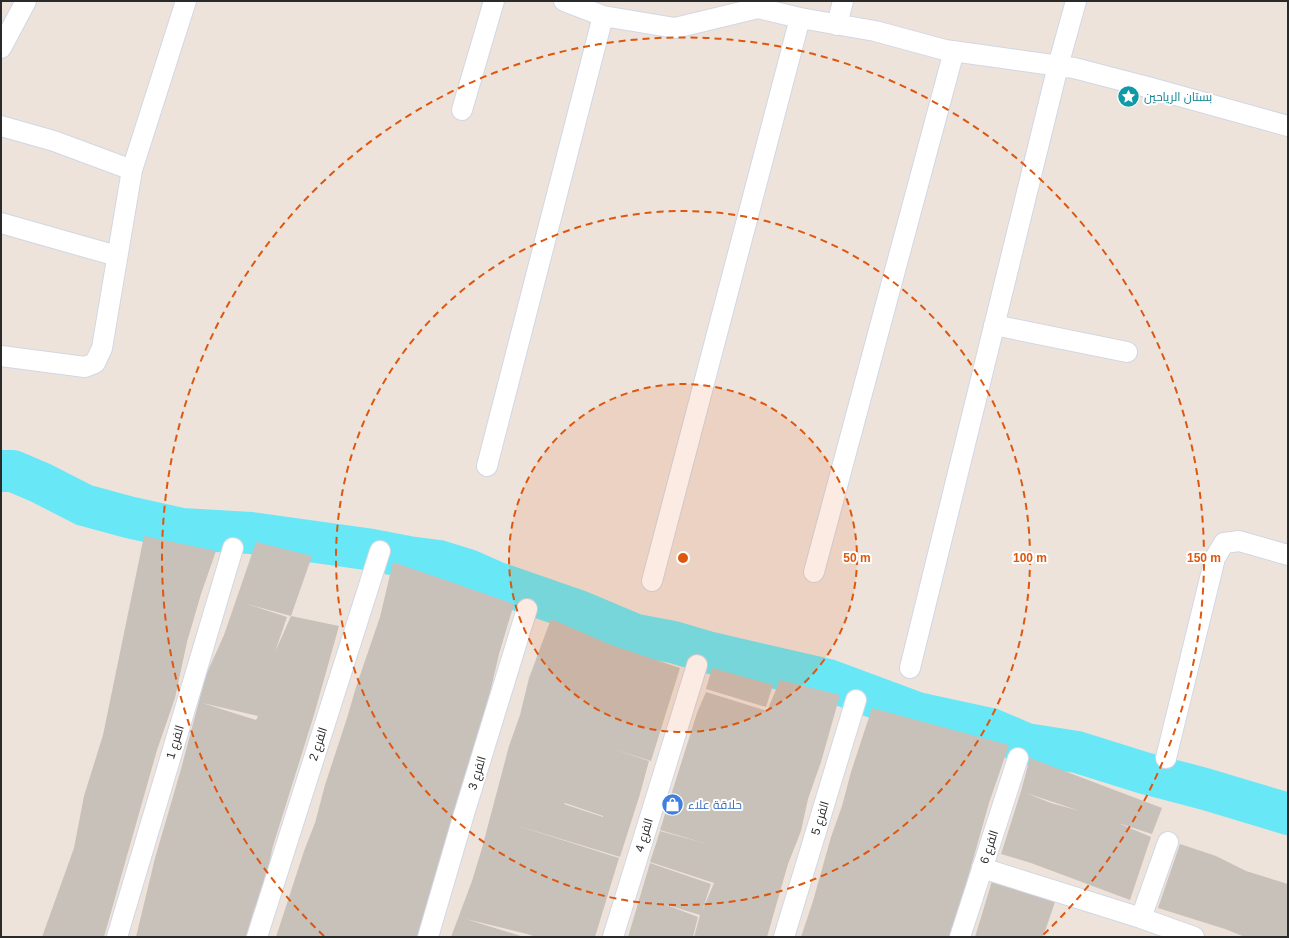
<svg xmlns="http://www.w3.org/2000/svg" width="1289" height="938" font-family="Helvetica,Cairo,sans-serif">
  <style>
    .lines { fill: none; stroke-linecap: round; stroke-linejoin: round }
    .river { stroke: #68e7f6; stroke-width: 42 }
    .building { fill: #c8c1ba; fill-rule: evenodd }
    .street-casing { stroke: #d1d7e4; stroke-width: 22 }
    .street { stroke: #fff; stroke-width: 20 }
    .ring { fill: none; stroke: #de570e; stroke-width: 2; stroke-dasharray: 7 5 }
    .labels { text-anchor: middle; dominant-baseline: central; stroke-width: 4; stroke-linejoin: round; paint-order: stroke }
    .culture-label { font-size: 12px; fill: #0d838f; stroke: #fff; text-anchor: start }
    .street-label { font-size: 12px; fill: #2a2a2a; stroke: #fff }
    .shop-label { font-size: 12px; fill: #366cbe; stroke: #fff; text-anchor: start }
    .centre { fill: #de570e; stroke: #fff; stroke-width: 2 }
    .ring-label { font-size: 12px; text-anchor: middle; font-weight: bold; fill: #de570e; stroke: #fff; stroke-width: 4; stroke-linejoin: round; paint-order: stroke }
  </style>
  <rect width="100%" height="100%" fill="#ede3db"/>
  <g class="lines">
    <path class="river" d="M1 471H13L41 483 84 505 128 517 182 529 251 533 366 549 408 557 439 561 468 570 495 582 579 611 636 635 673 642 707 652 828 680 917 713 991 729 1026 744 1077 752 1144 773 1205 789 1288 814"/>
  </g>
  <path class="building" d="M144 536 216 551 201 594 187 642 175 698 157 750 104 937H42L74 848 84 796 103 735Z
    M256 542 312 556 291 616 247 604 287 617 275 652 291 616 339 626 314 715 273 846 264 885 253 913 246 937H136L155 858 181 769 206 675 224 635ZM202 703 258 716 256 720Z
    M393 562 514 604 499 654 490 693 433 893 418 937H276L304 851 315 823 325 785 347 718 356 687 380 617Z
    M551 619 611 645 680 668 651 761 613 749 649 761 640 794 620 857 512 824 619 858 595 937H536L527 934 466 919 524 937H451L472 881 482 848 509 746 520 715 529 678ZM565 803 603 816V817L564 804Z
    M712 668 773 685 766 707 706 689Z
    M780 680 840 695 821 762 808 799 801 831 788 864 767 937H694L700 915 664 904 698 917 693 937H628L650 863 711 884 702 911 714 883 650 862 660 831 704 843 660 830 697 713 706 692 767 711Z
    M872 708 1009 745 989 803 958 913 949 937H801L813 901 831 837 842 806 851 772Z
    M1030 758 1162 808 1152 834 1118 823 1151 837 1130 900 1031 863 1001 854 1021 791ZM1026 793 1080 811 1051 803Z
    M1180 844 1216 856 1246 871 1288 884V937H1245L1225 929 1158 908Z
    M992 881 1055 902 1043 937H975Z"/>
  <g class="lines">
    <defs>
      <path id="street" d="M564 1 603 16 675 28 758 8 800 18 875 31 945 50 1074 68 1151 88 1288 126
        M837 25 843 1
        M1 48 26 1
        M462 110 494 1
        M1 126 54 141 132 170
        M1 223 117 256
        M994 325 1127 352
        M1 356 85 367 95 363 102 348 132 170 186 1
        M487 466 603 16
        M814 572 954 51
        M652 581 800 18
        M910 668 1058 66 1076 1
        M1166 758 1215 558 1224 543 1239 541 1288 555
        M982 868 1141 918 1194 937
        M1141 918 1168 842
        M117 937 233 548
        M257 937 380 551
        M428 937 464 814 527 609
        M613 937 697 665
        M784 937 856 700
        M960 937 1018 758"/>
    </defs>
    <use href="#street" class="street-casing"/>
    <use href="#street" class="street"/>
  </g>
  <circle cx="683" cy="558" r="174" fill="#de570e" fill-opacity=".12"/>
  <g class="ring">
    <circle cx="683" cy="558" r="174"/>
    <circle cx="683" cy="558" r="347"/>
    <path d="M324 936A521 521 0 1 1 1042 936"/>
  </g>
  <defs>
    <symbol id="sight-disc" viewBox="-11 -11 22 22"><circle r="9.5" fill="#0f9aa8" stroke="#fff"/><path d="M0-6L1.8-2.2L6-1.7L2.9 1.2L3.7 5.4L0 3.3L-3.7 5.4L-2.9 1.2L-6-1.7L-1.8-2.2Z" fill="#fff"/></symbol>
    <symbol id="shop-disc" viewBox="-11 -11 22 22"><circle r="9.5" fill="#3f7fe0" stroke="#fff"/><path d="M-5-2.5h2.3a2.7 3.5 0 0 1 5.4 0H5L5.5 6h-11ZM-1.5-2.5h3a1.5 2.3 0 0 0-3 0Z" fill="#fff"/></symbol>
  </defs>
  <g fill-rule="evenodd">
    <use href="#sight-disc" x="1116" y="84" width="25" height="25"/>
    <use href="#shop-disc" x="660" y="792" width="25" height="25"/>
  </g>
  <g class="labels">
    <g class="culture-label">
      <text x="1144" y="97">بستان الرياحين</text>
    </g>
    <g class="street-label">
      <text transform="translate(175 742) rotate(-73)">الفرع 1</text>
      <text transform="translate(318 744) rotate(-72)">الفرع 2</text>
      <text transform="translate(477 773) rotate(-73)">الفرع 3</text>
      <text transform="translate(820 818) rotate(-73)">الفرع 5</text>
      <text transform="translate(644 835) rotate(-73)">الفرع 4</text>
      <text transform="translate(989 847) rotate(-72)">الفرع 6</text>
    </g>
    <g class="shop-label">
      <text x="688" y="805">حلاقة علاء</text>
    </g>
  </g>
  <circle cx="683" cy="558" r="6" class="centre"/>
  <g class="ring-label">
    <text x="857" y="562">50 m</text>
    <text x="1030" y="562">100 m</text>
    <text x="1204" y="562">150 m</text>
  </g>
  <rect width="1289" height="938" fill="none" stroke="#2a2a2a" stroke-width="4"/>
</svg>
